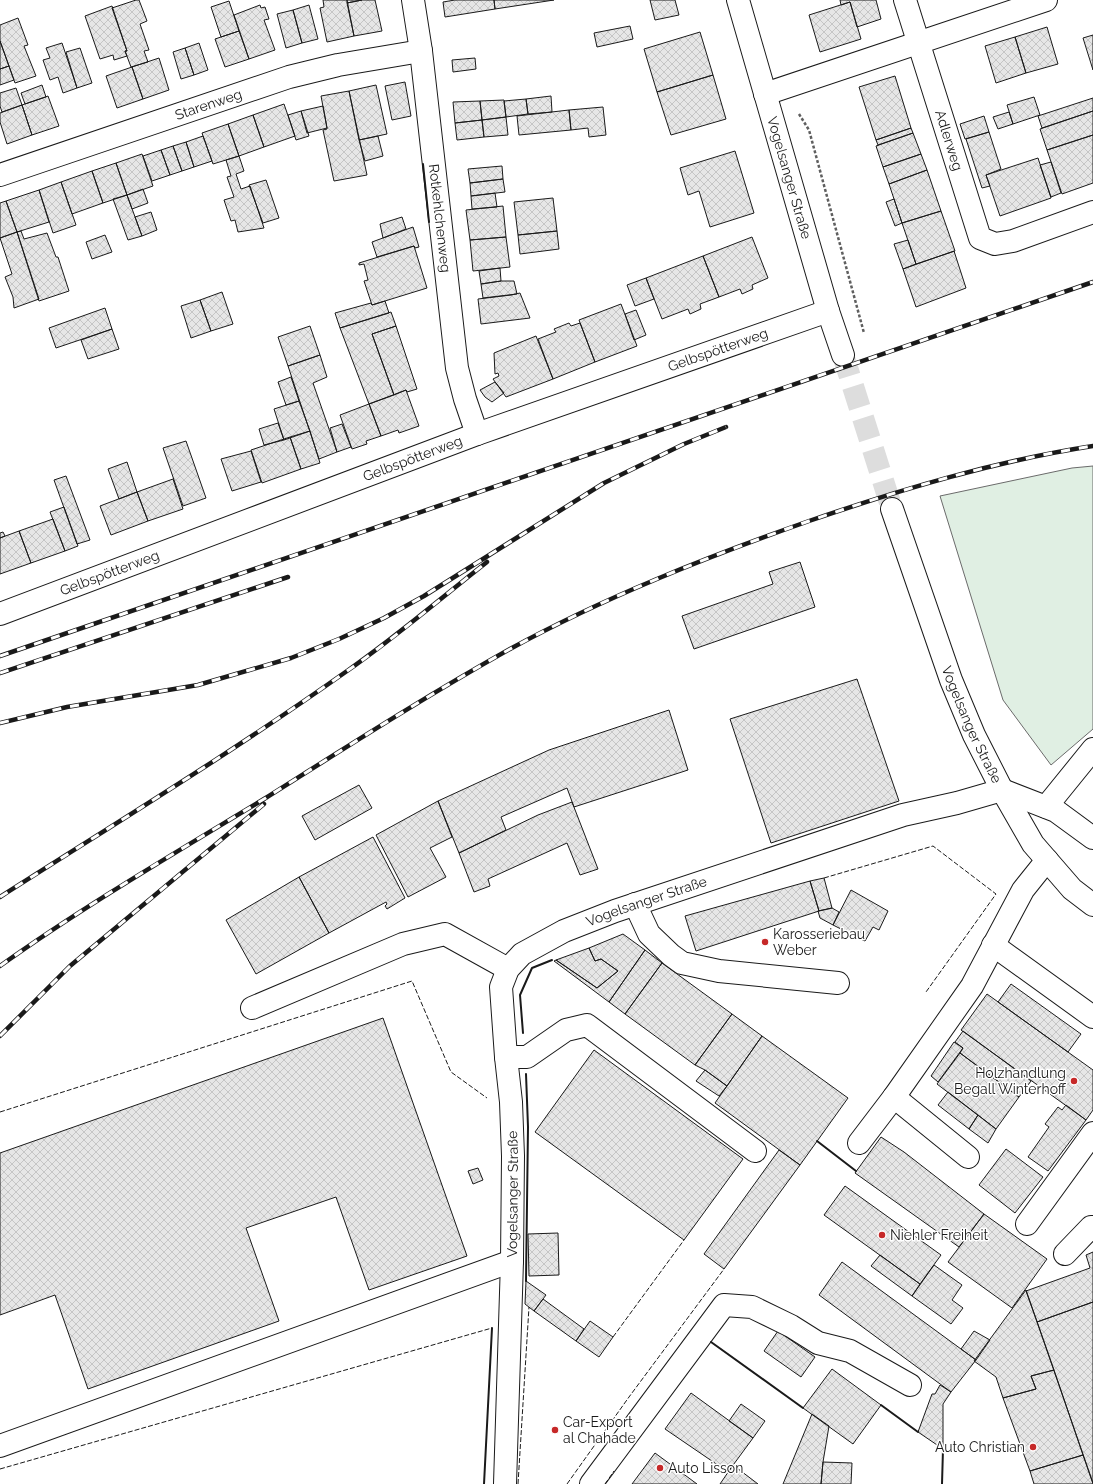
<svg xmlns="http://www.w3.org/2000/svg" width="1093" height="1484" font-family="Raleway,sans-serif">
  <style>
    .green { fill: #e0efe3; stroke: #6a6a6a }
    .building { fill: url(#building-cross-hatch); stroke: #1a1a1a }
    .lines { fill: none; stroke-linecap: round; stroke-linejoin: round }
    .minor-tunnel { stroke: #ddd; stroke-width: 22; stroke-dasharray: 22 11; stroke-linecap: butt }
    .minor-casing { stroke: #1a1a1a; stroke-width: 24 }
    .path { stroke: #5f5f5f; stroke-width: 2.5; stroke-dasharray: 3 2; stroke-linecap: butt }
    .minor { stroke: #fff; stroke-width: 22 }
    .rail-casing { stroke: #1a1a1a; stroke-width: 4.5 }
    .rail { stroke: #fff; stroke-width: 3; stroke-dasharray: 9; stroke-linecap: butt }
    .fence { stroke: #1a1a1a; stroke-width: 1; stroke-dasharray: 5 2; stroke-linecap: butt }
    .wall { stroke: #1a1a1a; stroke-width: 2 }
    .poi-dot { fill: #c62828; stroke: #fff; stroke-width: 1.5 }
    .labels { text-anchor: middle; dominant-baseline: central; stroke-width: 3; stroke-linejoin: round; paint-order: stroke }
    .street-label { font-size: 14px; fill: #1a1a1a; stroke: #fff }
    .poi-label { font-size: 14px; fill: #1a1a1a; stroke: #fff; text-anchor: start }
  </style>
  <defs>
    <pattern id="building-cross-hatch" width="8" height="8" patternUnits="userSpaceOnUse"><rect width="8" height="8" fill="#e6e6e6"/><path d="M0 0l8 8M0 8l8-8" fill="none" stroke="#c5c5c5"/></pattern>
  </defs>
  <rect width="100%" height="100%" fill="#fff"/>
  <path class="green" d="M1093 466V729L1051 765 1003 700 940 496 1072 468Z"/>
  <path class="building" d="M136 0H139L147 21 140 24 149 50 144 51 148 62 131 67 125 51H127L112 8Z
    M323 0H347L354 36 327 42 320 8 324 7Z
    M347 0H362L347 3Z
    M362 0H375L382 31 354 36 347 3Z
    M455 0H494L495 9 445 17 443 2Z
    M494 0H554L495 9Z
    M650 0H675L679 15 655 20Z
    M840 0H876L881 19 857 27 850 2 841 5Z
    M229 1 239 31 221 37 211 7Z
    M850 2 861 39 820 52 809 15Z
    M260 5 261 8 265 7 269 19 264 20 275 50 249 59 234 15Z
    M309 5 318 39 302 43 293 10Z
    M112 6 127 51H125L127 56 114 60 113 55 100 59 85 16Z
    M293 10 302 43 286 48 277 14Z
    M18 18 28 45 24 46 36 76 15 83 0 41V25Z
    M630 26 633 39 597 47 594 33Z
    M1047 27 1058 64 1026 73 1015 37Z
    M239 31 249 59 225 67 215 39Z
    M700 32 713 75 657 92 644 49Z
    M1093 35V70L1083 38Z
    M1015 37 1026 73 996 83 985 46Z
    M0 41 9 66 0 69Z
    M62 43 77 88 63 93 58 77 50 80 43 60 50 58 46 48Z
    M199 43 208 70 194 75 185 48Z
    M80 48 92 83 77 88 66 52Z
    M185 48 194 75 181 79 173 52Z
    M159 58 169 90 143 99 132 67Z
    M475 58 476 69 453 72 452 60Z
    M9 66 14 80 0 85V69Z
    M132 67 143 99 117 108 106 76Z
    M713 75 726 119 671 135 657 92Z
    M895 76 911 128 876 140 859 87Z
    M405 82 411 116 392 120 385 86Z
    M42 85 46 97 25 104 21 93Z
    M376 85 387 134 359 140 349 91Z
    M16 88 22 105 2 112 0 106V93Z
    M349 91 367 175 334 181 323 130 327 129V128L321 96Z
    M48 96 59 126 32 135 22 105Z
    M551 96 552 112 528 114 526 99Z
    M1034 97 1040 115 1013 124 1007 105Z
    M1093 98V111L1042 128 1038 116Z
    M526 99 528 114 506 117 504 101Z
    M504 100 506 117 482 120 480 101Z
    M480 101 482 120 455 123 453 102Z
    M284 104 295 136 264 147 253 115Z
    M22 105 32 135 7 144 0 122V113Z
    M323 106 327 128 307 133 301 111Z
    M603 107 606 135 589 137 588 128 571 130 569 110Z
    M569 110 571 130 519 135 517 116Z
    M301 111 309 136 296 140 288 115Z
    M1093 111V135L1047 150 1040 129Z
    M1009 112 1013 124 998 129 993 117Z
    M253 115 264 147 239 156 228 124Z
    M984 116 989 132 965 139 960 124Z
    M506 117 508 135 484 137 482 120Z
    M482 120 484 137 457 140 455 123Z
    M228 124 239 156 213 164 202 133Z
    M911 128 913 133 878 145 876 140Z
    M989 132 1001 169 986 175 990 186 982 188 966 139Z
    M913 133 921 154 883 167 876 146Z
    M1093 135V183L1062 194 1047 150Z
    M203 136 212 161 194 167 186 142Z
    M378 136 383 156 365 161 359 140Z
    M186 142 194 167 182 171 173 146Z
    M173 146 182 171 170 175 161 150Z
    M161 150 170 175 152 181 143 156Z
    M735 151 754 213 710 227 699 191 688 195 680 168Z
    M142 154 153 186 127 195 116 163Z
    M921 154 927 170 889 184 883 167Z
    M239 156 244 171 236 174 241 189 250 186 264 228 238 232 235 220 231 221 224 200 234 197 227 177 231 176 226 160Z
    M1038 158 1051 198 1000 216 986 175Z
    M1051 162 1061 193 1051 197 1040 165Z
    M116 163 127 195 103 203 92 171Z
    M502 166 503 179 470 183 468 169Z
    M927 170 941 211 902 223 889 184Z
    M92 171 103 203 72 214 61 182Z
    M503 179 505 192 471 196 470 183Z
    M266 180 279 218 263 223 249 185Z
    M61 182 76 225 53 233 39 190Z
    M143 189 148 203 132 209 127 195Z
    M39 190 49 222 17 232 6 201Z
    M495 193 497 207 472 209 471 196Z
    M127 195 142 236 128 240 113 199Z
    M553 198 557 231 518 235 514 202Z
    M894 199 902 223 895 226 886 202Z
    M6 201 17 232 0 238V203Z
    M503 206 506 237 470 240 466 210Z
    M941 211 955 251 916 264 902 223Z
    M151 212 157 230 142 236 135 217Z
    M402 217 406 229 383 238 380 224Z
    M413 227 419 247 415 248 414 246 377 257 372 242Z
    M21 231 24 239 47 233 56 257H58L69 291 39 301 17 232Z
    M557 231 559 249 520 254 518 235Z
    M17 232 39 299 14 308 13 297 5 277 12 274 0 238Z
    M105 235 112 252 92 259 86 242Z
    M506 237 510 267 473 271 470 240Z
    M752 237 768 278 752 285 753 289 742 294 740 289 719 297 703 256Z
    M908 240 916 264 903 269 894 244Z
    M414 246 427 288 372 305 364 281 368 280 364 264 359 265V263Z
    M954 251 966 288 916 307 903 269Z
    M703 256 719 297 700 304 701 309 690 314 688 309 662 319 646 278Z
    M500 268 501 281 481 284 479 271Z
    M646 278 654 299 635 306 627 285Z
    M501 281H514L517 294 483 298 481 284Z
    M222 292 233 324 211 331 200 300Z
    M520 293 530 318 481 324 478 299 511 295Z
    M200 300 211 331 191 338 181 306Z
    M385 301 389 313 340 328 335 313 371 303 372 305Z
    M621 304 637 346 595 362 579 320Z
    M105 308 112 329 56 348 49 328Z
    M636 310 646 335 634 340 625 314Z
    M391 312 396 326 372 334 394 395 369 404 340 328Z
    M569 323 571 326 580 323 595 362 553 379 538 339 556 332 554 329Z
    M310 326 320 355 288 366 278 337Z
    M396 326 417 389 407 392 406 390 394 395 372 334Z
    M112 329 119 349 88 359 81 340Z
    M536 336 553 379 506 397 493 379 499 376 498 373 495 374 494 353Z
    M320 355 327 377 313 383 337 452 319 459 288 366Z
    M291 377 299 401 286 405 278 382Z
    M495 382 504 393 492 402 485 397 480 390Z
    M406 390 419 426 399 433 398 430 381 436 369 404Z
    M299 401 310 431 284 440 274 409Z
    M369 404 381 436 366 441 367 444 352 449 340 415Z
    M278 423 284 440 264 445 259 429Z
    M342 424 351 447 337 452 330 428Z
    M310 431 320 463 301 469 290 437Z
    M290 437 301 469 262 483 251 450Z
    M186 441 206 498 183 506 163 448Z
    M251 451 261 482 232 491 221 459Z
    M127 462 137 492 119 499 108 469Z
    M66 476 90 540 77 544 54 480Z
    M173 479 183 509 148 521 137 492Z
    M137 492 148 521 111 535 100 506Z
    M64 507 78 546 65 551 50 512Z
    M53 519 65 551 31 563 19 531Z
    M19 531 31 563 0 574V538Z
    M3 532 5 536 0 538V533Z
    M800 562 815 607 694 649 682 616 773 584 769 572Z
    M857 679 899 801 771 843 730 719Z
    M669 710 688 770 574 807 567 788 501 817 506 830 459 853 438 801 549 750Z
    M359 785 372 808 315 840 302 816Z
    M438 801 452 837 430 848 446 877 408 897 376 835Z
    M572 802 598 869 580 875 567 843 488 879 490 886 474 892 459 853 538 815Z
    M373 837 405 898 387 909 385 906 387 904 386 902 329 933 299 877Z
    M299 877 329 933 256 974 226 920Z
    M824 878 832 908 819 911 810 881Z
    M810 881 819 911 696 951 685 916Z
    M851 890 888 911 879 930 873 927 865 941 833 925Z
    M832 908 839 912 833 925 820 918 818 911Z
    M623 934 645 950 609 1002 554 961 556 960 597 988 618 971 601 959 595 961 589 948Z
    M589 948 595 961 601 959 618 971 597 988 556 960Z
    M645 950 662 963 625 1014 609 1002Z
    M662 963 732 1014 695 1065 625 1014Z
    M1011 984 1081 1034 1068 1052 998 1002Z
    M987 994 1093 1070V1110L1086 1120 961 1030Z
    M732 1014 762 1036 727 1086 705 1070 695 1065Z
    M383 1018 467 1256 369 1290 336 1197 246 1228 279 1321 88 1389 55 1295 0 1315V1153Z
    M963 1031 1031 1081 1019 1097 960 1053 963 1048 955 1042Z
    M762 1036 848 1098 800 1165 715 1103Z
    M954 1042 963 1048 938 1082 931 1076Z
    M594 1050 743 1159 684 1240 535 1132Z
    M960 1053 1019 1097 996 1129 937 1084Z
    M705 1070 727 1086 719 1096 696 1081Z
    M948 1092 978 1115 969 1129 938 1105Z
    M1066 1105 1086 1120 1048 1171 1028 1157 1049 1127 1045 1124 1058 1107 1062 1110Z
    M978 1115 996 1129 988 1143 969 1129Z
    M881 1137 904 1152 984 1214 959 1247 855 1173Z
    M1006 1149 1043 1177 1015 1213 979 1185Z
    M779 1150 800 1165 724 1269 704 1254Z
    M478 1168 483 1180 473 1184 468 1171Z
    M845 1186 941 1255 920 1284 824 1215Z
    M984 1214 1047 1259 1012 1308 948 1262Z
    M558 1233 559 1275 529 1276 528 1234Z
    M1093 1252V1302L1037 1322 1026 1291 1090 1268 1086 1255Z
    M880 1255 920 1284 912 1296 871 1266Z
    M842 1262 976 1360 951 1392 819 1295Z
    M934 1265 962 1285 952 1300 963 1308 951 1324 912 1296Z
    M526 1281 546 1295 534 1311 525 1304Z
    M1026 1290 1054 1370 1031 1376 1036 1389 1003 1398 996 1377 974 1361Z
    M543 1299 584 1329 576 1341 534 1311Z
    M1093 1302V1483L1037 1322Z
    M590 1321 613 1337 599 1357 576 1341Z
    M778 1331 815 1357 801 1377 764 1351Z
    M974 1331 990 1340 976 1360 961 1349Z
    M832 1369 881 1405 853 1444 803 1408Z
    M1054 1370 1083 1455 1030 1471 1003 1398 1036 1389 1031 1376Z
    M940 1385 951 1392 943 1404V1449L918 1432 932 1394H935Z
    M691 1393 753 1438 728 1472 665 1429Z
    M741 1404 765 1421 753 1438 729 1421Z
    M812 1414 829 1426 823 1462 821 1484H783Z
    M655 1453 697 1484H632Z
    M1083 1455 1093 1484H1034L1030 1471Z
    M823 1462 852 1463 851 1484H821Z
    M733 1465 758 1484H720Z"/>
  <g class="lines">
    <path class="minor-tunnel" d="M843 355 892 509"/>
    <defs>
      <g id="minor">
        <path id="s1" d="M413 0 421 51 457 368 465 399 477 434"/>
        <path id="s2" d="M738 0 828 311 843 355"/>
        <path id="s3" d="M905 0 980 238 995 244 1013 241 1093 212"/>
        <path d="M765 94 1046 0"/>
        <path id="s4" d="M0 175 289 77 338 65 421 51"/>
        <path id="s5" d="M892 509 951 680 974 735 1002 790 1033 844 1072 889 1093 905"/>
        <path id="s6" d="M0 614 477 434 828 311"/>
        <path d="M1002 790 1056 811 1093 838"/>
        <path d="M1046 807 1093 749"/>
        <path d="M635 904 649 934 671 955 682 963 719 971 838 983"/>
        <path d="M993 945 1093 1017"/>
        <path d="M252 1008 403 944 445 934 508 969"/>
        <path d="M506 1057H527L566 1030 587 1025 755 1151"/>
        <path d="M894 1097 968 1157"/>
        <path d="M859 1143 894 1097 972 986 1023 890 1047 860"/>
        <path d="M1027 1224 1093 1133"/>
        <path d="M1065 1254 1091 1227H1093"/>
        <path d="M0 1446 512 1261"/>
        <path id="s7" d="M505 1484 512 1261 513 1156 511 1102 506 1057 501 987 508 969 522 954 564 931 615 911 903 815 957 803 1002 790"/>
        <path d="M591 1484 724 1305 752 1307 791 1326 818 1343 850 1351 910 1385"/>
      </g>
    </defs>
    <use href="#minor" class="minor-casing"/>
    <path class="path" d="M799 114 809 130 864 333"/>
    <use href="#minor" class="minor"/>
    <defs>
      <path id="rail" d="M0 656 1093 282
        M0 673 288 577
        M0 723 67 707 198 685 291 658 339 639 384 618 424 596 604 483 684 444 726 427
        M0 897C116 823 234 751 347 671 396 637 441 598 487 562
        M0 966C84 906 175 853 264 799 345 748 426 696 510 649 605 597 707 557 809 521 902 489 996 461 1093 446
        M0 1036 70 966 264 804"/>
    </defs>
    <use href="#rail" class="rail-casing"/>
    <use href="#rail" class="rail"/>
    <path class="fence" d="M824 878 933 846 996 894 926 992
      M0 1112 412 981 451 1072 487 1098
      M613 1337 684 1240
      M0 1469 492 1328
      M518 1484 529 1307
      M567 1484 629 1397 724 1269
      M605 1484 614 1471"/>
    <path class="wall" d="M423 164 429 222
      M523 1033 520 995 532 968 552 960
      M817 1141 856 1171
      M526 1281 528 1127 526 1074
      M711 1342 803 1408
      M881 1405 918 1432
      M484 1484 492 1328
      M942 1484 943 1449"/>
  </g>
  <g class="poi-dot">
    <circle cx="765" cy="942" r="4"/>
    <circle cx="1074" cy="1081" r="4"/>
    <circle cx="882" cy="1235" r="4"/>
    <circle cx="555" cy="1430" r="4"/>
    <circle cx="1033" cy="1447" r="4"/>
    <circle cx="660" cy="1468" r="4"/>
  </g>
  <g class="labels">
    <g class="street-label">
      <text stroke="none"><textPath href="#s4" startOffset="220">Starenweg</textPath></text>
      <text stroke="none"><textPath href="#s3" startOffset="147">Adlerweg</textPath></text>
      <text stroke="none"><textPath href="#s2" startOffset="185">Vogelsanger Straße</textPath></text>
      <text stroke="none"><textPath href="#s1" startOffset="220">Rotkehlchenweg</textPath></text>
      <text stroke="none"><textPath href="#s6" startOffset="765">Gelbspötterweg</textPath></text>
      <text stroke="none"><textPath href="#s6" startOffset="441">Gelbspötterweg</textPath></text>
      <text stroke="none"><textPath href="#s6" startOffset="117">Gelbspötterweg</textPath></text>
      <text stroke="none"><textPath href="#s5" startOffset="230">Vogelsanger Straße</textPath></text>
      <text stroke="none"><textPath href="#s7" startOffset="673">Vogelsanger Straße</textPath></text>
      <text stroke="none"><textPath href="#s7" startOffset="290">Vogelsanger Straße</textPath></text>
    </g>
    <g class="poi-label">
      <text x="773" y="934">Karosseriebau<tspan x="773" dy="16">Weber</tspan></text>
      <text x="1066" y="1073" text-anchor="end">Holzhandlung<tspan x="1066" dy="16">Begall Winterhoff</tspan></text>
      <text x="890" y="1235">Niehler Freiheit</text>
      <text x="563" y="1422">Car-Export<tspan x="563" dy="16">al Chahade</tspan></text>
      <text x="1025" y="1447" text-anchor="end">Auto Christian</text>
      <text x="668" y="1468">Auto Lisson</text>
    </g>
  </g>
</svg>
